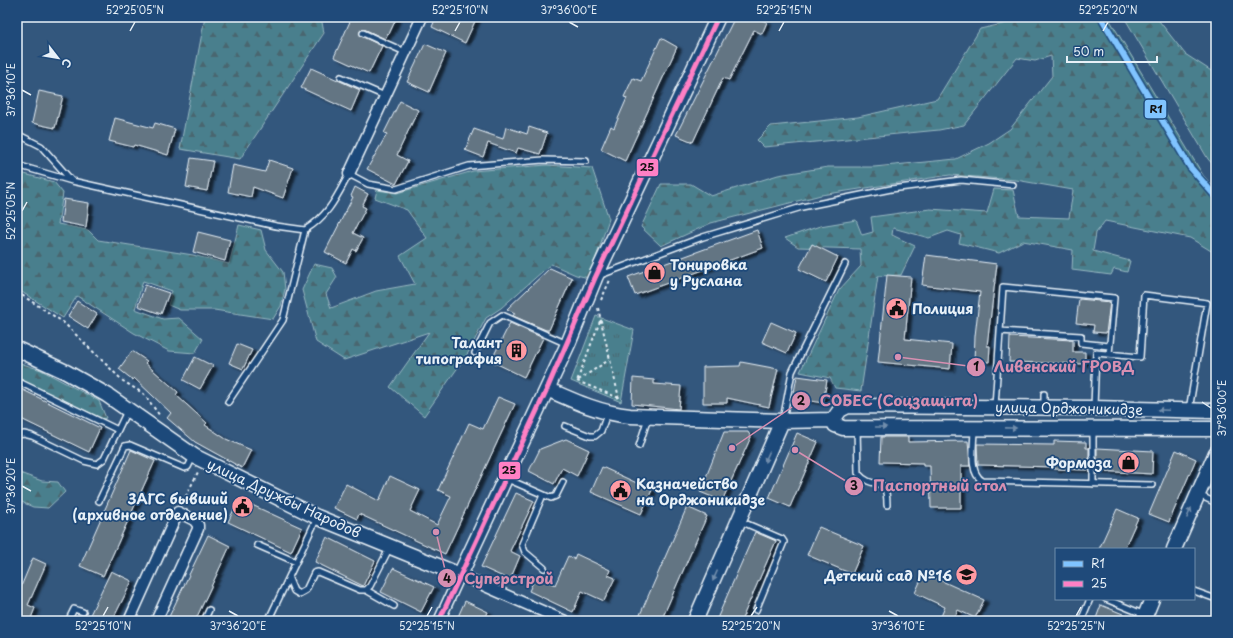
<svg xmlns="http://www.w3.org/2000/svg" width="1233" height="638" font-family="'Playpen Sans',sans-serif">
  <style>
    .grass { fill: url(#grass-tufts); stroke: #98b8c2 }
    .forest { fill: url(#forest-firs); stroke: #98b8c2 }
    .building { fill: #637483; stroke: #e8f1f8; filter: url(#shadow) }
    .lines { fill: none; stroke-linecap: round; stroke-linejoin: round }
    .lane-casing { stroke: #e8f1f8; stroke-width: 8 }
    .street-casing { stroke: #e8f1f8; stroke-width: 13 }
    .secondary-casing { stroke: #e8f1f8; stroke-width: 17 }
    .path { stroke: #e8f1f8; stroke-width: 2; stroke-dasharray: 3 3; stroke-linecap: butt }
    .lane { stroke: #1f4a7a; stroke-width: 5 }
    .street { stroke: #1f4a7a; stroke-width: 10 }
    .secondary { stroke: #1f4a7a; stroke-width: 14 }
    .rail-casing { stroke: #e8f1f8; stroke-width: 4.5 }
    .rail { stroke: #1f4a7a; stroke-width: 3; stroke-dasharray: 9; stroke-linecap: butt }
    .bus-1-casing { stroke: #1f4a7a; stroke-width: 8 }
    .bus-1 { stroke: #ff80c5; stroke-width: 5 }
    .rail-1-casing { stroke: #1f4a7a; stroke-width: 9 }
    .rail-1 { stroke: #80c4ff; stroke-width: 6 }
    .oneway { fill: #6f8dac }
    .ticks { fill: none; stroke: #e8f1f8; stroke-width: 1.5 }
    .labels { text-anchor: middle; dominant-baseline: central; stroke-width: 3.5; stroke-linejoin: round; paint-order: stroke }
    .poi-label { font-size: 14px; font-weight: bold; fill: #e8f1f8; stroke: #1f4a7a; text-anchor: end }
    .street-label { font-size: 14px; fill: #e8f1f8; stroke: #1f4a7a }
    .leader { fill: none; stroke: #d78fb1; stroke-width: 1.5 }
    .callout-dot { fill: #d78fb1; stroke: #1f4a7a; stroke-width: 1.5 }
    .mark-label { font-size: 12px; text-anchor: middle; font-weight: bold; fill: #111 }
    .callout-label { font-size: 15px; text-anchor: middle; font-weight: bold; fill: #d78fb1; stroke: #1f4a7a; stroke-width: 3.5; stroke-linejoin: round; paint-order: stroke }
    .line-badge { stroke: #1f4a7a; stroke-width: 1.5 }
    .pale-badge-label { font-size: 11px; text-anchor: middle; font-weight: bold; fill: #111 }
    .neatline { fill: none; stroke: #e8f1f8; stroke-width: 1.5 }
    .ticks-label { font-size: 10px; text-anchor: middle; fill: #e8f1f8 }
  </style>
  <defs>
    <pattern id="grass-tufts" width="24" height="20" patternUnits="userSpaceOnUse"><rect width="24" height="20" fill="#497f8d"/><path d="M3 7l-1-3M5 7V3M7 7l1-3M15 17l-1-3M17 17v-4M19 17l1-3" fill="none" stroke="#48666f"/></pattern>
    <pattern id="forest-firs" width="22" height="20" patternUnits="userSpaceOnUse"><rect width="22" height="20" fill="#497f8d"/><path d="M5 1l3.5 6h-7zM16 11l3.5 6h-7z" fill="#48666f"/></pattern>
    <filter id="shadow"><feDropShadow dx="4.5" dy="2.5" stdDeviation="1" flood-color="#0009"/></filter>
  </defs>
  <rect width="100%" height="100%" fill="#33577d"/>
  <filter id="ink" filterUnits="userSpaceOnUse"><feTurbulence type="fractalNoise" baseFrequency=".025" numOctaves="2"/><feDisplacementMap in="SourceGraphic" scale="8" xChannelSelector="R" yChannelSelector="G"/><feConvolveMatrix kernelMatrix="1 2 1 2 8 2 1 2 1" color-interpolation-filters="sRGB"/></filter>
  <g filter="url(#ink)">
    <path class="grass" d="M596 316 634 330 621 402 571 381Z"/>
    <path class="forest" d="M205 17H321L324 33 240 159 180 149Z
      M1034 17H1108L1203 175 1216 190V254L1190 238 1105 221 1096 233 1093 251 1130 261 1127 272 1114 269 1111 275 1072 270 1073 250 1023 241 999 253 959 243 961 235 948 231 929 238 893 228 892 235 915 246 901 275 878 276 861 391 835 388 830 378 800 372 839 290 861 266 860 249 798 247 785 238 820 226 856 220 862 235 873 232 871 217 930 209 987 213 994 189 1013 190 1019 216 1069 218 1073 190 1016 180 950 175 821 195 711 223 661 246 641 227 661 184H691L711 196 778 175 828 167H874L956 159 989 143 1010 129 1052 76 1051 56 1035 61 1017 58 964 125 939 130 764 147 757 140 771 126 858 117 937 99 980 29Z
      M1124 17H1156L1185 54 1216 74V168L1208 159Z
      M547 165 592 168 609 219 589 278 576 275 551 264 501 308 486 318 468 353 424 416 390 387 429 332 344 360 316 342 302 290 314 264 332 268 337 277 326 294 331 308 376 291 415 284 400 256 427 238 407 210 375 198 377 190 397 193 473 171Z
      M17 172 54 182 63 193 58 224 88 230 98 240 193 255 229 264 239 225 261 230 266 250 283 272 285 289 281 306 273 319 214 310H180L168 305 172 291 143 281 135 309 163 319 179 318 203 339 195 353 169 351 134 333 77 296 63 318 17 289Z
      M17 362 41 370 99 401 106 418 103 419 17 378Z
      M17 472 42 481 58 482 65 492 48 508 33 507 17 500Z"/>
    <path class="building" d="M352 17H397L389 34 388 33 385 39 364 29 360 31 361 36 382 46 369 73 334 57Z
      M436 17H477L465 43 432 27Z
      M735 17H754L767 22 762 34 754 30 729 80 723 78 693 142 676 135Z
      M661 38 677 47 625 161 601 149 611 126 614 128 627 98 624 97 633 78 641 81Z
      M425 44 446 53 429 92 407 82Z
      M311 68 360 90 351 111 301 88Z
      M39 91 63 96 55 128 32 123Z
      M400 101 418 110 397 155 408 161 396 184 367 169 387 134 384 133Z
      M115 118 153 128 155 123 175 129 168 155 134 145 133 147 109 141Z
      M506 127 527 134 529 127 547 133 540 154 518 148 516 153 488 143 483 157 465 150 474 129 503 139Z
      M191 158 213 161 207 191 186 187Z
      M269 160 293 168 283 198 253 187 251 197 228 192 233 165 265 172Z
      M355 187 368 194 362 206 366 208 353 233 363 238 356 251 353 249 346 263 325 252 353 197 351 196Z
      M64 199 89 203 86 227 61 222Z
      M757 230 763 248 635 295 628 277Z
      M198 232 230 240 225 261 193 252Z
      M812 244 838 257 826 282 799 269Z
      M926 255 997 264 987 346H990L989 362 974 361 975 336 980 292 922 285Z
      M550 268 572 278 549 330H546L513 316 515 313 507 309Z
      M887 275 911 277 905 339 952 344 950 369 878 362Z
      M145 285 169 293 161 314 138 306Z
      M1079 299 1110 302 1106 333 1093 332 1094 325 1076 323Z
      M77 301 97 314 88 329 68 316Z
      M771 322 796 333 787 353 762 342Z
      M510 323 543 338 524 377 491 361Z
      M1010 337 1073 340V352H1085V364L1009 362Z
      M237 344 252 350 243 369 229 363Z
      M132 351 147 361 145 363 178 392 176 395 207 423 205 425 226 439 251 450 242 468 195 442 167 418 171 413 134 378 133 380 119 369Z
      M195 357 213 366 200 389 183 380Z
      M741 362 778 369 769 407 727 398V403H703V367L740 366Z
      M797 376 827 380 823 403 793 398Z
      M633 378 654 380V384L681 386 679 409 632 404Z
      M17 387 100 428 89 452 17 417Z
      M498 397 515 404 445 554 359 514 357 519 334 508 346 484 379 501 390 476 420 490 410 511 437 525 451 496 438 490 469 423 483 429Z
      M724 432H748L751 437 722 501 700 492Z
      M797 433 818 442 790 507 769 498Z
      M881 437H908V442L968 441 970 466H961V508H931L930 466H923V463L880 462Z
      M566 439 589 450 577 476 562 468 554 484 529 471 540 449Z
      M1054 441 1086 442V448H1089V470L1054 469V467L978 465 977 444 1054 445Z
      M1097 448 1153 451 1152 474 1097 471Z
      M131 450 155 461 103 576 80 566Z
      M1176 450 1196 459 1169 522 1149 514Z
      M602 467 652 490 641 514 591 492Z
      M516 493 534 501 510 551 520 556 510 580 481 567Z
      M239 499 302 528 291 552 228 522Z
      M687 507 707 516 661 621H647L639 617Z
      M1117 509 1138 518 1124 549H1099Z
      M819 527 864 546 852 574 807 555Z
      M755 532 776 541 741 621H716Z
      M208 535 230 546 195 621H167Z
      M327 537 375 561 363 586 315 562Z
      M576 554 610 570 608 575 615 578 604 601 582 591 573 612 529 591 536 576 555 585 568 556 574 559Z
      M33 558 46 564 28 605 35 608 30 621H17V596Z
      M393 568 434 587 421 612 381 592Z
      M111 571 132 581 112 621H87Z
      M924 573 984 600 975 618 958 610 953 621H939L945 607 915 593Z
      M465 601 488 612 484 621H456Z
      M1101 605 1135 619V621H1095Z"/>
    <g class="lines">
      <defs>
        <path id="lane" d="M363 33 405 52
          M341 77 385 96
          M17 134 41 146 71 180
          M17 165 72 181 276 226 305 230C329 215 336 198 349 174L368 184 396 189 469 166 543 160 586 161
          M598 276 703 237 802 207 891 189 961 180 1013 185
          M1000 331 1081 336V343L1109 346
          M475 353 490 323 502 315 567 344
          M17 381 118 430
          M1044 394V407
          M228 402 283 320 305 230
          M995 406 1003 287 1114 298 1109 354
          M1094 407 1096 353 1140 357 1144 295 1207 303 1189 410
          M783 420 792 372 845 264
          M565 426 590 436H595L601 431 607 414
          M857 428 858 473C875 493 887 472 887 505
          M974 429C974 444 968 474 983 481L1152 485
          M17 435 24 434 32 436 84 461 97 464 104 459 127 411
          M639 446 648 418
          M505 478 551 498 556 496 563 482
          M1093 484V429
          M543 495 522 544 525 552 544 568
          M1199 495 1216 503
          M99 501 125 446 130 445 184 468 188 467 193 457
          M740 521 782 539 784 542 756 610
          M257 545 296 562
          M289 579 294 591 299 594 306 590 314 573 318 572 360 590H366L370 586 390 547
          M366 590 394 606
          M1194 591 1216 599
          M1106 599 1145 615
          M68 621 74 609 83 612
          M204 621 209 610
          M268 621 317 518
          M1081 621 1090 599"/>
        <path id="street" d="M349 174 422 17
          M129 621 178 512 194 520 198 525V529L156 621
          M439 621 460 575 565 621"/>
        <path id="secondary" d="M17 349 66 372 107 395 194 456 317 517 460 575 568 344 595 278 718 17
          M547 389C574 401 600 413 630 416L782 421 833 420
          M1216 411 1094 408 848 406 840 410 833 420 835 425 843 428 1216 429
          M1174 549 1216 453
          M695 621 782 421
          M1143 621 1152 599"/>
      </defs>
      <use href="#lane" class="lane-casing"/>
      <use href="#street" class="street-casing"/>
      <use href="#secondary" class="secondary-casing"/>
      <path class="path" d="M17 292 63 322 123 381 144 394 160 416
        M601 300 610 280
        M598 308 619 398
        M600 321 577 381 609 360
        M577 381 619 398
        M183 502 198 472"/>
      <use href="#lane" class="lane"/>
      <use href="#street" class="street"/>
      <use href="#secondary" class="secondary"/>
      <defs>
        <path id="rail" d="M1101 17 1190 167 1216 197"/>
      </defs>
      <use href="#rail" class="rail-casing"/>
      <use href="#rail" class="rail"/>
      <defs>
        <path id="bus-1" d="M439 621 547 389 595 278 718 17"/>
      </defs>
      <use href="#bus-1" class="bus-1-casing"/>
      <use href="#bus-1" class="bus-1"/>
      <defs>
        <path id="rail-1" d="M1101 17 1190 167 1216 197"/>
      </defs>
      <use href="#rail-1" class="rail-1-casing"/>
      <use href="#rail-1" class="rail-1"/>
    </g>
    <defs><path id="oneway-solid" d="M-6-.8H1V-3.2L6.5 0L1 3.2V.8H-6Z"/></defs>
    <g class="oneway">
      <use href="#oneway-solid" transform="translate(1163 410) rotate(-178)"/>
      <use href="#oneway-solid" transform="translate(881 427)"/>
      <use href="#oneway-solid" transform="translate(1011 428) rotate(1)"/>
      <use href="#oneway-solid" transform="translate(767 457) rotate(114)"/>
      <use href="#oneway-solid" transform="translate(1189 513) rotate(-67)"/>
      <use href="#oneway-solid" transform="translate(715 576) rotate(114)"/>
    </g>
  </g>
  <path class="ticks" d="M569 22 578 27M130 31 135 22M455 31 460 22M779 31 784 22M1103 31 1108 22M22 90 31 95M22 211 27 202M1202 402 1211 408M22 486 31 491M229 611 238 616M889 611 898 616M103 616 108 607M427 616 432 607M751 616 757 607M1076 616 1081 607"/>
  <defs>
    <symbol id="shop-disc" viewBox="-11 -11 22 22"><circle r="9.5" fill="#ff9aa2" stroke="#1f4a7a"/><path d="M-5-2.5h2.3a2.7 3.5 0 0 1 5.4 0H5L5.5 6h-11ZM-1.5-2.5h3a1.5 2.3 0 0 0-3 0Z" fill="#111"/></symbol>
    <symbol id="civic-disc" viewBox="-11 -11 22 22"><circle r="9.5" fill="#ff9aa2" stroke="#1f4a7a"/><path d="M-.6-6.5H3V-4.5H.6V-3L4-1V1h2V6H-6V1h2V-1L-.6-3ZM-1.2 2.5V6h2.4V2.5Z" fill="#111"/></symbol>
    <symbol id="building-disc" viewBox="-11 -11 22 22"><circle r="9.5" fill="#ff9aa2" stroke="#1f4a7a"/><path d="M-4-6H4V6H1V3H-1V6H-4ZM-2.5-4.3h1.7v1.8h-1.7ZM.8-4.3h1.7v1.8H.8ZM-2.5-1h1.7V.8h-1.7ZM.8-1h1.7V.8H.8Z" fill="#111"/></symbol>
    <symbol id="school-disc" viewBox="-11 -11 22 22"><circle r="9.5" fill="#ff9aa2" stroke="#1f4a7a"/><path d="M0-5L7-2L0 1L-7-2ZM-4 1L0 2.5L4 1V4Q0 6-4 4Z" fill="#111"/></symbol>
  </defs>
  <g fill-rule="evenodd">
    <use href="#shop-disc" x="642" y="260" width="25" height="25"/>
    <use href="#civic-disc" x="884" y="296" width="25" height="25"/>
    <use href="#building-disc" x="504" y="338" width="25" height="25"/>
    <use href="#shop-disc" x="1116" y="450" width="25" height="25"/>
    <use href="#civic-disc" x="608" y="478" width="25" height="25"/>
    <use href="#civic-disc" x="230" y="494" width="25" height="25"/>
    <use href="#school-disc" x="954" y="562" width="25" height="25"/>
  </g>
  <g class="labels">
    <g class="poi-label">
      <text x="670" y="264" text-anchor="start">Тонировка<tspan x="670" dy="16">у Руслана</tspan></text>
      <text x="912" y="308" text-anchor="start">Полиция</text>
      <text x="502" y="342">Талант<tspan x="502" dy="16">типография</tspan></text>
      <text x="1112" y="462">Формоза</text>
      <text x="636" y="483" text-anchor="start">Казначейство<tspan x="636" dy="16">на Орджоникидзе</tspan></text>
      <text x="228" y="498">ЗАГС бывший<tspan x="228" dy="16">(архивное отделение)</tspan></text>
      <text x="952" y="575">Детский сад №16</text>
    </g>
    <g class="street-label">
      <text transform="translate(1069 408) rotate(1)">улица Орджоникидзе</text>
      <text transform="translate(284 498) rotate(25)">улица Дружбы Народов</text>
    </g>
  </g>
  <path class="leader" d="M898 357L976 367M732 448L801 401M795 450L854 486M436 532L447 578"/>
  <g class="callout-dot">
    <circle cx="898" cy="357" r="4"/>
    <circle cx="732" cy="448" r="4"/>
    <circle cx="795" cy="450" r="4"/>
    <circle cx="436" cy="532" r="4"/>
    <circle cx="976" cy="367" r="10"/>
    <circle cx="801" cy="401" r="10"/>
    <circle cx="854" cy="486" r="10"/>
    <circle cx="447" cy="578" r="10"/>
  </g>
  <g class="mark-label">
    <text x="976" y="371">1</text>
    <text x="801" y="405">2</text>
    <text x="854" y="490">3</text>
    <text x="447" y="583">4</text>
  </g>
  <g class="callout-label">
    <text x="1064" y="372">Ливенский ГРОВД</text>
    <text x="899" y="406">СОБЕС (Соцзащита)</text>
    <text x="940" y="491">Паспортный стол</text>
    <text x="509" y="584">Суперстрой</text>
  </g>
  <g class="line-badge">
    <rect x="1144" y="99" width="23" height="20" rx="4" fill="#80c4ff"/>
    <rect x="636" y="158" width="23" height="19" rx="4" fill="#ff80c5"/>
    <rect x="498" y="461" width="23" height="19" rx="4" fill="#ff80c5"/>
  </g>
  <g class="pale-badge-label">
    <text x="1156" y="113">R1</text>
    <text x="647" y="171">25</text>
    <text x="509" y="474">25</text>
  </g>
  <rect width="1233" height="638" fill="none" stroke="#1f4a7a" stroke-width="44"/>
  <rect x="1055" y="548" width="140" height="52" fill="#1f4a7a" stroke="#6f8dac"/>
  <rect x="1063" y="561" width="20" height="6" fill="#80c4ff" stroke="#6f8dac"/>
  <text x="1091" y="568" font-size="12" fill="#e8f1f8">R1</text>
  <rect x="1063" y="581" width="20" height="6" fill="#ff80c5" stroke="#6f8dac"/>
  <text x="1091" y="588" font-size="12" fill="#e8f1f8">25</text>
  <g transform="translate(58 58) rotate(121)" stroke="#1f4a7a" stroke-width="3" paint-order="stroke">
  <path d="M0-3L7 15L0 10L-7 15Z" fill="#e8f1f8"/>
  <text y="-6" font-size="11" font-weight="bold" text-anchor="middle" fill="#e8f1f8">С</text>
  </g>
  <path d="M1067 56v6h90v-6" fill="none" stroke="#e8f1f8" stroke-width="2"/>
  <text x="1073" y="56" font-size="12" fill="#e8f1f8" stroke="#1f4a7a" stroke-width="3" paint-order="stroke">50 m</text>
  <rect x="22" y="22" width="1189" height="594" class="neatline"/>
  <g class="ticks-label">
    <text x="135" y="14">52°25'05"N</text>
    <text x="460" y="14">52°25'10"N</text>
    <text x="569" y="14">37°36'00"E</text>
    <text x="784" y="14">52°25'15"N</text>
    <text x="1108" y="14">52°25'20"N</text>
    <text transform="translate(11 90) rotate(-90)" y="4">37°36'10"E</text>
    <text transform="translate(11 211) rotate(-90)" y="4">52°25'05"N</text>
    <text transform="translate(1222 408) rotate(-90)" y="4">37°36'00"E</text>
    <text transform="translate(11 486) rotate(-90)" y="4">37°36'20"E</text>
    <text x="103" y="630">52°25'10"N</text>
    <text x="238" y="630">37°36'20"E</text>
    <text x="427" y="630">52°25'15"N</text>
    <text x="751" y="630">52°25'20"N</text>
    <text x="898" y="630">37°36'10"E</text>
    <text x="1076" y="630">52°25'25"N</text>
  </g>
</svg>
